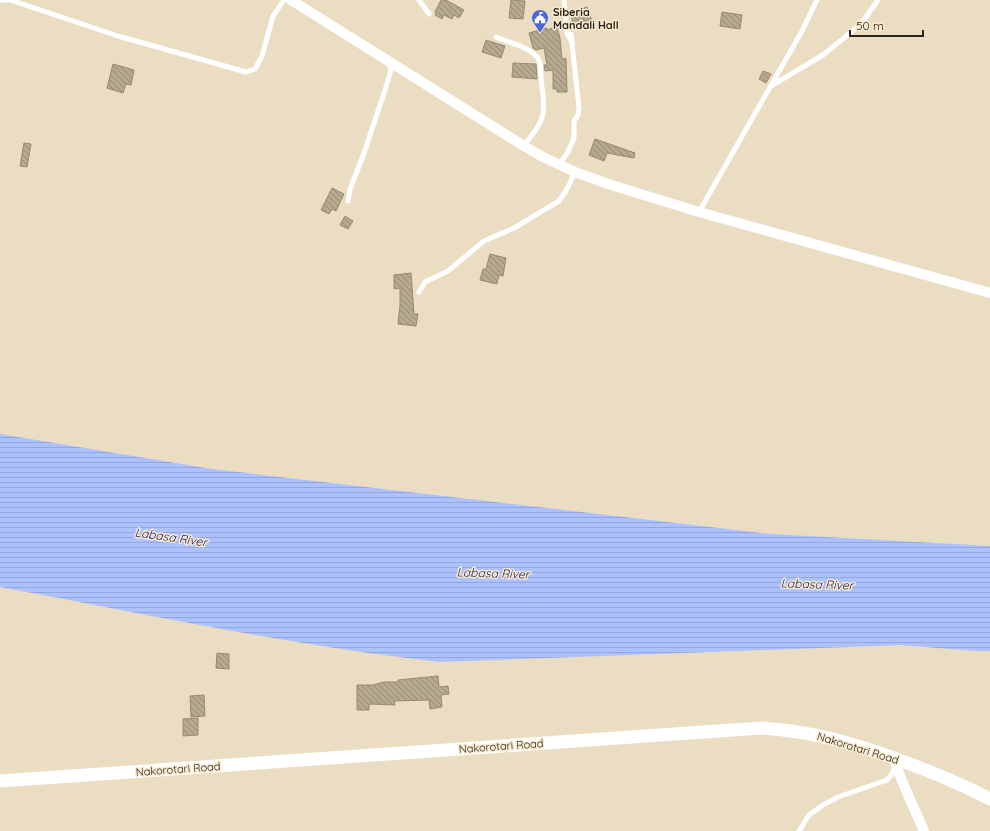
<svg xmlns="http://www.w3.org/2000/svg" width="990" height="831" font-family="Quicksand,sans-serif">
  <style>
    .water { fill: url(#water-rules) }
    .building { fill: url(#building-back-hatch); stroke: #978a71 }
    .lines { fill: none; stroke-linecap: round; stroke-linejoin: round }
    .service { stroke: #fff; stroke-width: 5 }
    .minor { stroke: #fff; stroke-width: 10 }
    .tertiary { stroke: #fff; stroke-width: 13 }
    .labels { text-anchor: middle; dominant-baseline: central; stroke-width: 3; stroke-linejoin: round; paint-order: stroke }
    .poi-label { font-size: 11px; font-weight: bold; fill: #2a251b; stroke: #f9eacf; text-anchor: start }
    .street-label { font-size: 11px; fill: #2a251b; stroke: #f9eacf }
    .water-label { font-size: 12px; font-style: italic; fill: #182166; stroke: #f9eacf }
  </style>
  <defs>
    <pattern id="water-rules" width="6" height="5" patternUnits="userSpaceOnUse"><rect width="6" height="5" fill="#adc1fe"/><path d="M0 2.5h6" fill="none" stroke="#95a6d9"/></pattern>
    <pattern id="building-back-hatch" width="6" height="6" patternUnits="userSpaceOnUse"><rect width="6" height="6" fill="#b6a98f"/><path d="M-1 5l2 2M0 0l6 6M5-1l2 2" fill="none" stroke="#948974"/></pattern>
  </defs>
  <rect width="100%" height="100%" fill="#ebddc2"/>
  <path class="water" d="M0 434 212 469 771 534 990 546V651H975L901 645 440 662C292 646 146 614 0 587Z"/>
  <path class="building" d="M441 0H446L464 10 459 18 454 15 452 19 444 15 442 19 435 15 436 13 435 12Z
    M511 0 525 1 523 19 509 18Z
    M587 7 593 24 575 29 570 13Z
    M722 12 742 15 740 29 720 26Z
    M557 27 560 38 562 59 566 58 567 92H557V89H553V70L545 71 544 65H547L544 48 536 50 533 48 529 33 547 28V30Z
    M486 40 505 46 501 58 482 52Z
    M513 63 536 64 537 79 512 77Z
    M113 64 134 70 131 85 126 84 123 93 107 88Z
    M763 71 771 74 766 83 759 79Z
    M595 139 635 153 634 158 607 153 604 161 589 155Z
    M24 143 31 144 27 167 20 166Z
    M332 188 344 194 336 211 332 209 329 214 321 210Z
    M345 216 353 221 348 229 340 225Z
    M490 254 506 258 503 276 499 275 497 284 480 280 483 269H486Z
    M411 273 414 314H418L416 326 398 324 400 305V288L394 289V275Z
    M217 653 229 654V669L216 668Z
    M438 676 439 687 448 686 449 694 441 695 442 707 430 709 429 700 394 701 395 705 369 704V710H357V685H373L384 682H398V680Z
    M204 695 205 716 191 717 190 696Z
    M198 718V735L183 736V719Z"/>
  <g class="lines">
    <path class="service" d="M0 0H10L118 36 246 72 255 69 262 56 273 16 284 0
      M419 0 429 14
      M564 0 567 33 571 41
      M496 37C510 43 527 46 537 57 542 63 540 68 541 75 541 89 547 106 541 120 538 129 529 138 524 146
      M771 86 823 55 861 24 878 0
      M559 165 568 152 574 138V121L578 115 579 108 571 34
      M348 201 350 189 363 156 386 87 391 70 389 62
      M699 212 802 31 817 0
      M419 292 425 282 448 271 484 241 514 228 559 201 567 189 575 172
      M799 831 809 815 823 805 838 797 887 780 893 773 894 766"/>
    <path class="minor" d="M291 0 524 146 541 156 575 172 608 184 699 212 990 293
      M894 759 902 781 924 831"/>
    <path class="tertiary" d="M0 781 761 728C809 731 849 742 894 758 927 770 959 783 990 799"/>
  </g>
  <defs>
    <symbol id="civic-pin" viewBox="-11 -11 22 30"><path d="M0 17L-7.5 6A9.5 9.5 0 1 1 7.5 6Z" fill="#4e67dc" stroke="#f9eacf"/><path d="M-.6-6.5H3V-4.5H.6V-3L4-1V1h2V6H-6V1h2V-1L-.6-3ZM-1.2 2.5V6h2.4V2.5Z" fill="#fff"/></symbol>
  </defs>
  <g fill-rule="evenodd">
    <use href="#civic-pin" x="530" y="8" width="20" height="27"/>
  </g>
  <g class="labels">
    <g class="poi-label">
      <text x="553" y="12">Siberia<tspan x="553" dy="13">Mandali Hall</tspan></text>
    </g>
    <g class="street-label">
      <text transform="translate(501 746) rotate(-4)">Nakorotari Road</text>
      <text transform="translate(858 748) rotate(17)">Nakorotari Road</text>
      <text transform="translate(178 769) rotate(-4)">Nakorotari Road</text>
    </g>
    <g class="water-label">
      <text transform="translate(171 537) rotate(8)">Labasa River</text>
      <text transform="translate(493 573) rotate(2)">Labasa River</text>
      <text transform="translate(817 584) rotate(2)">Labasa River</text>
    </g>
  </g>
  <path d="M850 30v6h73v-6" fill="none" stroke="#2a251b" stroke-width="2"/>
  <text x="856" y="30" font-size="12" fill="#2a251b" stroke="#f9eacf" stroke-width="3" paint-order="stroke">50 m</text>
</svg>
